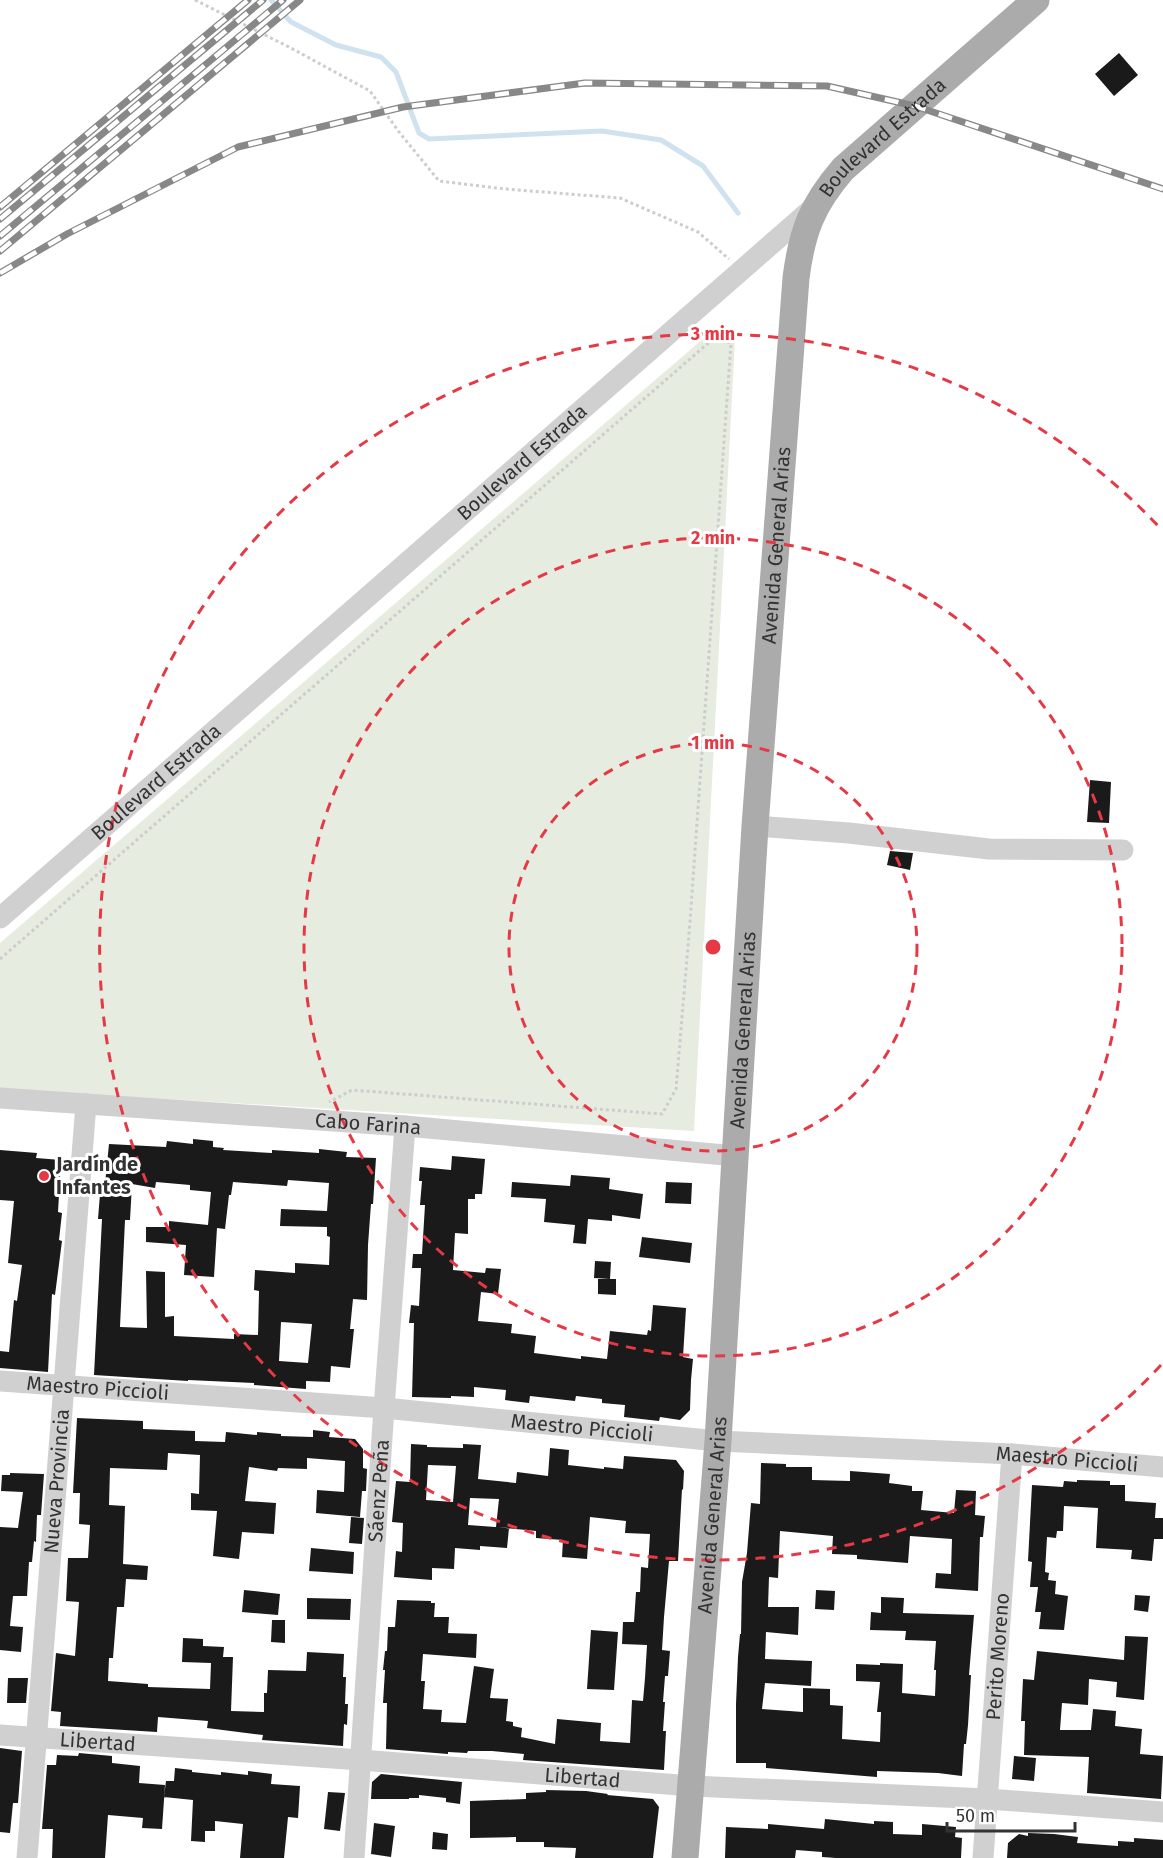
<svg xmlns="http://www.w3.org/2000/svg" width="1163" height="1858" font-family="'Fira Sans',sans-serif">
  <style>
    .grass { fill: #e6ecdf }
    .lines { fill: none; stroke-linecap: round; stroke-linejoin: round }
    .stream { stroke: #cfe2ee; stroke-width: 5 }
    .building { fill: #1a1a1a; fill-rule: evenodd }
    .path { stroke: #cdcdcd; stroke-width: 3; stroke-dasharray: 3 3; stroke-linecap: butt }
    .minor { stroke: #d0d0d0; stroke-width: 21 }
    .major { stroke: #ababab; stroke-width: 27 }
    .rail-casing { stroke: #888; stroke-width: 7 }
    .rail { stroke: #fff; stroke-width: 4.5; stroke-dasharray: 14; stroke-linecap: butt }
    .ring { fill: none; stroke: #e63946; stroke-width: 3; stroke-dasharray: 10 8 }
    .poi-dot { fill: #e63946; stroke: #fff; stroke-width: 2 }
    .labels { text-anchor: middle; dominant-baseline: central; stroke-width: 6; stroke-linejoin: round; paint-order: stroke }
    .street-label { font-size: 20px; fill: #333; stroke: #fff }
    .poi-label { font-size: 20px; font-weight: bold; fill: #333; stroke: #fff; text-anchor: start }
    .centre { fill: #e63946; stroke: #fff; stroke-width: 3 }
    .ring-label { font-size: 18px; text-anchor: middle; font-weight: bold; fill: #e63946; stroke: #fff; stroke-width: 6; stroke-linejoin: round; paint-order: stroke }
  </style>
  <rect width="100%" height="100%" fill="#fff"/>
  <path class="grass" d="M711 332 735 338 694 1131 0 1089V943Z"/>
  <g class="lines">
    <path class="stream" d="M271 0 291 22 336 45 381 57 396 72 419 133 429 139 602 131 661 140 703 166 738 213"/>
  </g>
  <path class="building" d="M1119 53 1138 75 1114 96 1095 74Z
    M1090 780 1111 782 1109 823 1087 822Z
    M890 851 913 853 910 870 887 865Z
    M193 1139 213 1141V1147L224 1148 223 1150 272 1153V1150L319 1153V1149L347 1152 346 1157 376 1158 373 1204H371L368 1245 367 1300 353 1299 350 1329H354L350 1368 331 1366 330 1382 306 1381V1389L254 1385V1383L188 1380V1381L94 1375 102 1219H98L100 1194H104L109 1144 166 1147 167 1141 193 1144ZM288 1180 329 1183 327 1211 281 1209 280 1226 327 1227V1236L330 1237 329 1265 295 1263V1273L255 1270 254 1290 259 1291 258 1335 234 1334V1339L174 1336V1316L165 1317V1272L146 1271 147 1328 120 1327 125 1220H130L132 1184 155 1188 156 1182 190 1185V1190L211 1192 208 1225 169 1221V1227H146V1242L186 1245 184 1275 214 1277 217 1228 225 1229 229 1195H231L233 1182 287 1186ZM281 1322 312 1324 308 1363 279 1361Z
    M0 1150 37 1153 36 1158 61 1160 58 1212 62 1213 59 1240 62 1241 55 1295 52 1294 48 1372 0 1368V1351L9 1352 14 1300 17 1301 22 1265 8 1263 14 1201 0 1200Z
    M452 1156 485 1159 482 1194H475V1199H468V1234L455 1233 453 1270 485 1273 486 1268 501 1269 498 1294 481 1292 478 1321 512 1324 511 1333 536 1336 534 1353 581 1359V1356L607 1359 610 1331 647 1335 648 1330 651 1331 653 1305 686 1308 683 1357 693 1359 691 1380 690 1410 680 1420 660 1417 659 1421 624 1417 625 1405 602 1403V1399L576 1396 575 1401 530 1396 529 1403 505 1400 506 1390 474 1387V1397L451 1396V1398L412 1397 414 1323H409L411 1305 419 1306 421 1268H412L413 1254H422L425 1205H420L422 1181H419L420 1167 451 1170Z
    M571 1175 610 1178 609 1189 643 1194 640 1219 612 1215V1221L588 1219 586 1244 573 1243 575 1225 544 1222 546 1199 511 1197 512 1182 570 1186Z
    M666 1182 692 1183 691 1204 665 1203Z
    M642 1237 692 1243 690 1263 639 1257Z
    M595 1261 611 1262 610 1279 594 1278Z
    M598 1279H616V1295L598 1294Z
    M77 1418 143 1421V1429L195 1431V1441L225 1442 226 1432 257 1435V1432L281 1434V1436L313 1437V1430L330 1432 329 1437 355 1439 363 1449V1468L367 1469 366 1491H362L360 1517 316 1513 317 1490 344 1492 345 1461 307 1458V1469L278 1468 277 1471 249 1467 245 1501 276 1503 274 1534 242 1532 239 1559 213 1556 217 1511 191 1510V1493L199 1494 200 1455 168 1453 167 1470 110 1468 109 1505 125 1506 123 1564 148 1566 147 1580 126 1579 124 1607H117L113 1658H109L108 1681 148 1684V1687L210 1689 211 1663 182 1662 183 1638 203 1639V1646L224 1647 223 1657H233L231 1711 264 1712V1693H267L268 1670 306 1671 307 1652 344 1654 343 1677H346L345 1704H348L347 1725 344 1724 343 1746 262 1740 263 1735 207 1728 208 1721 158 1717 157 1732 60 1726 61 1712 51 1711 56 1653 75 1656 79 1602 66 1601 68 1558H88L90 1525 79 1524 80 1493H73Z
    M411 1444 427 1445V1447L463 1448V1444L481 1445 478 1479 516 1483 517 1472 548 1476 550 1448 569 1450 568 1465 604 1469V1467L623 1469 624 1456 676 1460 684 1471 683 1490 682 1489 678 1561H669L664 1617 662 1650 670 1651 668 1676H665L663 1702H665L663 1731H666L664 1770 523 1760 524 1754 492 1751H468L467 1753 448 1752V1754L386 1749 387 1703H383L385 1670H383L385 1651H387L388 1627H395L397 1600 431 1601V1603H435L434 1617H449L448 1633 477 1634 476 1658 423 1654 421 1681H425L423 1709 442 1710 441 1722 466 1723 474 1666 494 1669 490 1698 508 1699 506 1721 513 1722V1726L522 1728 521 1737 555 1744 557 1719 601 1723 600 1741 630 1743 632 1700 643 1701 645 1678 647 1645 622 1644 623 1622H634L636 1592H640L641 1567 648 1568 650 1534 625 1533 626 1521 590 1517 587 1559 562 1557 563 1540 536 1538V1531L496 1527 499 1499 470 1498 468 1525 509 1528 507 1548 480 1546V1550L455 1548 454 1569 432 1568V1580L394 1577 396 1551 402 1552 403 1523 392 1522 396 1481 410 1482ZM428 1465 456 1466 453 1502 426 1500Z
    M761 1463 786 1464V1467H812V1480L850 1481V1471L890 1474 889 1483 912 1486V1491H923L921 1510 954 1513 956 1490 976 1491 975 1515 985 1516 983 1537H980L978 1591 935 1588 936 1573 951 1574 952 1539 910 1536 908 1563 857 1559V1555L832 1554 833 1536 780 1531 778 1578 769 1577 768 1607H799L798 1635 766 1632 765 1659 812 1661 811 1686 765 1683 762 1709 803 1712V1688L830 1689V1705L843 1706 842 1739 880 1742 881 1712H877L880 1682 856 1681V1664L880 1665V1663L903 1664 902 1693 935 1696 936 1670H934L936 1641 905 1640 906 1631 870 1630 871 1612 881 1613V1597L904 1598 903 1613 974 1615 969 1675H971L968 1725 966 1744H964L962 1776 938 1773 877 1771V1777L766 1768V1763H736V1704L738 1657 740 1634H741L742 1582 747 1553 751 1503 760 1504Z
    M10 1473 44 1474 41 1515H37L36 1542 34 1541 32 1562H29L27 1596H13L10 1626 23 1627 21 1652 0 1650V1527L18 1528 23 1492 1 1491 2 1475H10Z
    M1077 1480 1110 1481V1485H1125V1501L1156 1503 1155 1518H1163V1539H1154L1152 1561 1131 1559 1132 1550 1096 1548 1098 1508 1064 1506 1063 1531H1057L1056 1538 1047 1537 1045 1572 1049 1573 1048 1580 1056 1581 1055 1594 1068 1596 1064 1630 1039 1629 1041 1612H1035L1038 1587H1030L1032 1562 1028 1561 1032 1485 1063 1487 1064 1481 1077 1482Z
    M351 1517 364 1518 362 1544 349 1543Z
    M311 1548 354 1552 353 1574 309 1571Z
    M244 1590 280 1594 278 1615 242 1612Z
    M816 1590 835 1591 834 1610 815 1609Z
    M1135 1595 1150 1596 1148 1612 1134 1610Z
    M307 1598 351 1599 350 1620 307 1619Z
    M272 1620H285V1643L271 1642Z
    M591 1630 618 1632 614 1690 587 1689Z
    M1125 1636 1148 1637 1144 1700 1116 1697 1117 1682 1089 1679 1088 1705 1062 1703 1060 1730H1091L1093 1709 1116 1711 1115 1726 1142 1729 1140 1754 1163 1756 1161 1799 1087 1793 1089 1757 1024 1755 1025 1721H1021L1023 1679 1034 1680 1037 1651 1124 1660Z
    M8 1678H28L26 1703H7Z
    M0 1748 22 1751 18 1803H13L10 1833 0 1832Z
    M79 1753 112 1756V1763L140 1766 139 1783 165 1785 162 1829 142 1828 143 1818 108 1815 105 1858H52L53 1829H42L47 1765H56L57 1755 78 1756Z
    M1014 1756 1036 1758 1034 1781 1012 1779Z
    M175 1768 192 1770V1772L221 1775V1772L248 1775V1771L272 1774 271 1784 300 1786 298 1818 288 1817 284 1858H240L243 1824 215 1821V1831H205V1842L191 1841 193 1800 164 1797 166 1781H174Z
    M381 1774 462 1782 460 1804 446 1802V1798L419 1795V1798H409V1799H371L372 1782Z
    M546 1790 586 1791 608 1794 607 1795 653 1799 659 1807 653 1858H575L576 1848 544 1847V1842H516V1837L470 1838V1801L526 1799V1793L546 1792Z
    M328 1792 345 1793 340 1831 324 1829Z
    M825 1819 874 1824V1821L893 1822V1834L922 1835V1824L956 1827 955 1837 962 1838 961 1858H836L822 1857V1852L796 1850 795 1858H725L726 1827 768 1829V1824L824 1829Z
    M374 1823 395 1826 391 1857 371 1854Z
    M433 1832 448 1834 447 1850 432 1849Z
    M1028 1833 1054 1834 1078 1837 1077 1843 1118 1846V1841L1134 1842V1838L1163 1840V1858H1007L1008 1843 1019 1834 1028 1836Z"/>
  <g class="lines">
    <path class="path" d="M195 0 289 47 370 91 399 132 439 181 505 189 620 198 698 232 729 259
      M0 959 714 338 731 343 690 922 676 1089 662 1114 352 1090 329 1102"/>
    <g class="minor">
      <path d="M755 826 849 833 989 849 1123 850"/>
      <path id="s1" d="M0 918 815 206"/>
      <path id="s2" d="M0 1098 405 1126 736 1156"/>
      <path id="s3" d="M0 1381 384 1408 718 1441 1012 1454 1163 1467"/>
      <path id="s4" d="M0 1735 361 1760 692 1786 988 1799 1163 1812"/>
      <path id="s5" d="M27 1858 86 1104"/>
      <path id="s6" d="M354 1858 384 1408 405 1126"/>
      <path id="s7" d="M983 1858 1012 1454"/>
    </g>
    <path class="major" id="s8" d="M685 1858 718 1441 755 826 796 278C802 231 812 205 843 169L1036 0"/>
    <defs>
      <path id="rail" d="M0 207 248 0
        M0 219 263 0
        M0 236 283 0
        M0 251 300 0
        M0 273 67 234 238 147 403 107 585 83 827 86 915 106 1163 189"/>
    </defs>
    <use href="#rail" class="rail-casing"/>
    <use href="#rail" class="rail"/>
  </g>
  <g class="ring">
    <circle cx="713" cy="947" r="204"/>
    <circle cx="713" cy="947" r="409"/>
    <path d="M1161 1365A613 613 0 1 1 1161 529"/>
  </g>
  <circle class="poi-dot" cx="44" cy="1176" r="6"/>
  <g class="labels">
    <g class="street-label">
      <text stroke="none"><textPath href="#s8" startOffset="1755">Boulevard Estrada</textPath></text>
      <text stroke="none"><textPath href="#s1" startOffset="693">Boulevard Estrada</textPath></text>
      <text stroke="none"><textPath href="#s8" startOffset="1316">Avenida General Arias</textPath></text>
      <text stroke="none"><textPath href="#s1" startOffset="207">Boulevard Estrada</textPath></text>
      <text stroke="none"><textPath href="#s8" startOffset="830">Avenida General Arias</textPath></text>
      <text stroke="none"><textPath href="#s2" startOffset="369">Cabo Farina</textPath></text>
      <text stroke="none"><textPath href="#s3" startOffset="98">Maestro Piccioli</textPath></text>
      <text stroke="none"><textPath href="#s3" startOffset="584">Maestro Piccioli</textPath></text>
      <text stroke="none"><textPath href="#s3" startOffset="1070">Maestro Piccioli</textPath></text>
      <text stroke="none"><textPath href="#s5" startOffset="378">Nueva Provincia</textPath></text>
      <text stroke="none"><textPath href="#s6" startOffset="368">Sáenz Peña</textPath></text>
      <text stroke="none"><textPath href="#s8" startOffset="344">Avenida General Arias</textPath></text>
      <text stroke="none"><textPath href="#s7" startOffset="202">Perito Moreno</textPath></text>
      <text stroke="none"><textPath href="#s4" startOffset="98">Libertad</textPath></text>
      <text stroke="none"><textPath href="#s4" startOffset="584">Libertad</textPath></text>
    </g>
    <g class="poi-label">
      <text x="56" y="1164">Jardín de<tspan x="56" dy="23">Infantes</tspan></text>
    </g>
  </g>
  <circle cx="713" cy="947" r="9" class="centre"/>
  <g class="ring-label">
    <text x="713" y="340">3 min</text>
    <text x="713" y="544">2 min</text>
    <text x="713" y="749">1 min</text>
  </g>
  <path d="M947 1822v9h128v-9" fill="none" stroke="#333333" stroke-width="3"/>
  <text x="956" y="1822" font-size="18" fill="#333333" stroke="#ffffff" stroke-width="4.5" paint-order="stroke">50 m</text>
</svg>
